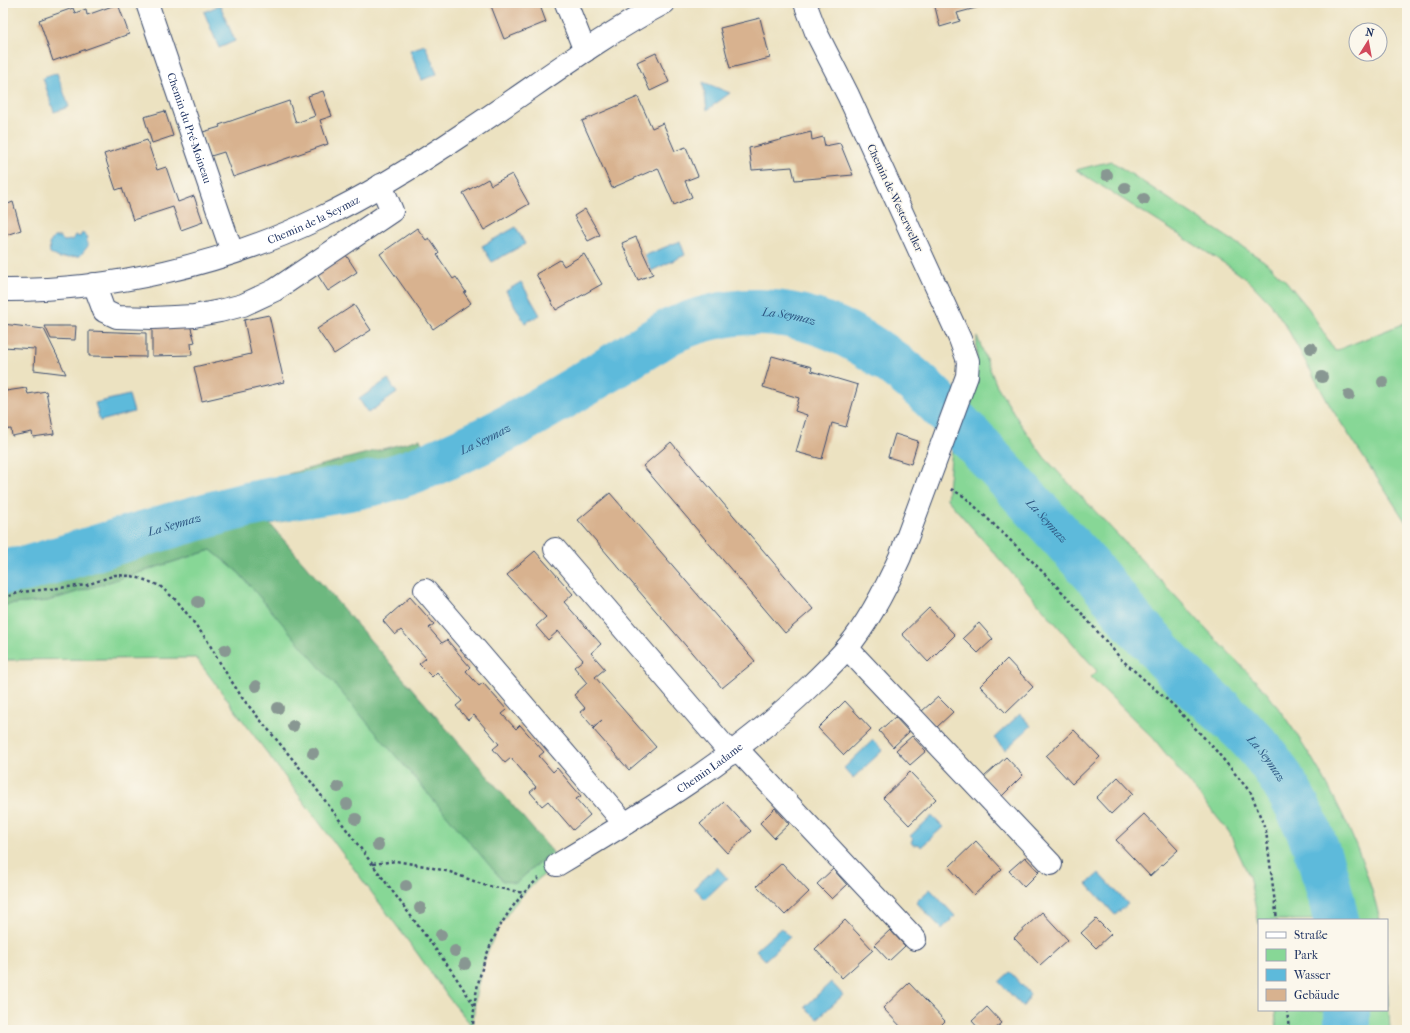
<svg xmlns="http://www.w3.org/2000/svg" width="1410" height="1033" font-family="'IM FELL French Canon',serif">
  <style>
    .green { fill: #87d796; stroke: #51837a }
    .forest { fill: #6db87f; stroke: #44746e }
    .water { fill: #5dbadb; stroke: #3c749c }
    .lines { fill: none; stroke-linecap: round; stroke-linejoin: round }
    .river { stroke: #5dbadb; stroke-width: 46 }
    .building { fill: #d8b28f }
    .minor-casing { stroke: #3a4a6d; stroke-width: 24 }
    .path { stroke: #3a4a6d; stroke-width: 2.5; stroke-dasharray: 3 3; stroke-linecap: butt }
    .minor { stroke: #fff; stroke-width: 22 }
    .tree { fill: #889792 }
    .labels { text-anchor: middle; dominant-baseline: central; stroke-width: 3; stroke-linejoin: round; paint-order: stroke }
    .street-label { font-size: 11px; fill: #1b2f5e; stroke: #fbf7ec }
    .water-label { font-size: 12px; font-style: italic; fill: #2f5984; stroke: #fbf7ec }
  </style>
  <rect width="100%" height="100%" fill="#fbf7ec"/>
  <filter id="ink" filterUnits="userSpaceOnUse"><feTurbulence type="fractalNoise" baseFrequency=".025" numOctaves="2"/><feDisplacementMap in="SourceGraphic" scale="8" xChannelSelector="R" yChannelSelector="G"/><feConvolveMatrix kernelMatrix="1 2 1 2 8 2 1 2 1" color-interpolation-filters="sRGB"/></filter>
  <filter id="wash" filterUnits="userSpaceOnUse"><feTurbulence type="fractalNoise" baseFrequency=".012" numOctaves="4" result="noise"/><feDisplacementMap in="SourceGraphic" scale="16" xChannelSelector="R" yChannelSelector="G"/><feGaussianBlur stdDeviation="0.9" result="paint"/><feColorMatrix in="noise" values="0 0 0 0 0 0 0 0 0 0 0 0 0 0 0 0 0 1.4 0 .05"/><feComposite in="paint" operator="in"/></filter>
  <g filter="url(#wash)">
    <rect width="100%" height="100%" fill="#ece2c1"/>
    <path class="green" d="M1111 161 1264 261 1285 280 1309 309 1335 351 1407 322V524L1330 406 1286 326 1271 304 1249 281 1227 265 1076 170Z
      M977 336 996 384 1020 423 1044 457 1267 693C1319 761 1360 836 1380 920H1259V924L1249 876 1229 832 1154 739 1091 677 1097 671 947 499 952 448 976 380Z
      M211 550 239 573 516 883 552 851 557 865C501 903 475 961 473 1027L448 997 417 953 196 658 3 660V605L48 601Z
      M1387 980 1390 1030H1277L1275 1010H1387Z"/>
    <path class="forest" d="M637 357 643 364 452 472 364 505 270 524 552 851 516 883 503 881 239 573 211 550 48 601 3 605V551L238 501 290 483 288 474 420 439 430 466 488 442 520 426Z"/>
    <path class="water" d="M220 5 235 41 219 48 204 12Z
      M425 45 437 74 422 80 410 50Z
      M57 73 69 107 54 112 43 78Z
      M703 82 730 93 707 110Z
      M516 227 525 244 492 262 482 246Z
      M82 233 88 237 86 242 88 243V246L80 256 59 258 50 253 49 244 54 237H60L64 241 72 240 75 235 80 237Z
      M680 241 685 255 651 271 644 256Z
      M521 282 540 315 525 323 506 291Z
      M388 379 397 393 368 413 359 399Z
      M129 395 134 412 100 421 95 403Z
      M1020 714 1031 726 1005 750 994 738Z
      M873 740 883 750 853 778 844 768Z
      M932 816 943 827 921 847 919 844 913 845 911 842 913 839 910 836Z
      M717 867 727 878 705 899 694 888Z
      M1099 873 1128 904 1115 915 1087 884Z
      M930 889 955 916 942 929 916 902Z
      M781 928 790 937 765 960 756 950Z
      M1010 972 1030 994 1023 1007 999 982Z
      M831 982 843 995 817 1019 805 1007Z"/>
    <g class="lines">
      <g class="river">
        <path id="s1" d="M3 572 26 569C98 548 170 524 243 506 298 493 356 492 410 472 503 438 585 383 669 332 728 305 787 305 846 334 906 364 950 414 994 463 1028 500 1062 537 1095 574 1107 588 1117 602 1128 616 1135 625 1143 632 1151 640 1157 646 1161 653 1167 659 1201 697 1247 726 1275 769 1307 817 1325 864 1336 920"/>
        <path d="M1347 1030V1010"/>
      </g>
    </g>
    <g id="blocks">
      <path class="building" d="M499 3H539L546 22 504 39 491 6Z
        M934 3H991V4L957 13 960 21 940 27Z
        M118 4 129 34 53 61 39 20 73 8 75 13 86 9 87 15Z
        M760 18 770 58 730 68 720 28Z
        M656 53 669 82 650 91 637 62Z
        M323 91 332 116 320 120 328 144 233 177 224 152 211 156 203 132 220 127 219 125 289 101 296 123 315 116 308 96Z
        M638 97 652 128 663 123 675 151 686 147 698 176 685 181 692 197 674 205 658 168 612 188 582 121Z
        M165 111 173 136 152 143 144 117Z
        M811 132 812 140 823 137 825 146 840 143 853 175 795 180 792 167 752 170 749 148Z
        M147 140 157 170 166 167 178 202 194 196 203 222 181 230 173 207 133 220 122 188 116 190 104 154Z
        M512 174 529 204 484 230 463 193 488 179 491 185Z
        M13 202 21 230 3 236V206Z
        M585 209 600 235 588 241 574 216Z
        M417 228 426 240 429 238 439 253 437 255 453 279 456 277 466 292 464 293 471 303 433 329 380 254Z
        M636 237 653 274 638 280 622 243Z
        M584 254 602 284 556 310 536 274 560 260 564 266Z
        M346 255 357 272 328 291 317 274Z
        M354 305 371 330 334 354 317 329Z
        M269 315 284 382 202 401 194 367 251 354 244 320Z
        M3 324 44 329 66 374 34 370 35 349 3 347Z
        M190 325 195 342 191 343 192 355 152 356V326Z
        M45 326H76L75 340 51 339Z
        M89 331 146 333V357L89 356Z
        M772 356 812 367 811 371 858 385 846 427 832 423 822 459 796 452 807 415 795 411 799 398 763 387Z
        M3 386H5L6 391 26 388 28 394 46 391 54 434 33 437 32 432 12 436 11 429 3 430Z
        M895 434 918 441 911 464 888 457Z
        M671 442 813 609 785 633 643 466Z
        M610 493 755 661 722 688 578 520Z
        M535 551 573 594 564 602 601 644 591 653 605 669 595 677 656 747 629 770 593 729 602 720 593 727 580 712 585 708 574 695 587 683 574 667 583 660 558 631 548 640 536 626 546 617 507 575Z
        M410 597 434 624 429 628 442 643 447 640 470 667 466 671 479 686 483 683 507 710 502 714 516 729 520 725 544 752 539 756 553 772 557 768 581 796 576 799 590 815 573 830 548 801 542 806 530 792 536 787 511 758 505 763 493 749 499 744 474 715 468 720 456 706 462 701 437 672 432 677 419 664 426 658 401 630 395 635 383 621Z
        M929 608 955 635 928 662 902 634Z
        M979 623 993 639 978 653 963 638Z
        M1007 659 1033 687 1006 713 980 686Z
        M938 697 953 712 937 727 922 711Z
        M845 701 871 729 844 755 818 728Z
        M895 717 909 732 893 747 879 731Z
        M1074 730 1100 757 1072 784 1046 756Z
        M912 736 926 751 910 765 896 750Z
        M1006 757 1023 775 1002 796 984 777Z
        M910 772 936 799 909 825 883 798Z
        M1118 777 1133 793 1111 814 1096 798Z
        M724 802 751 831 727 853 700 824Z
        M775 808 789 824 774 838 760 823Z
        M1144 814 1178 850 1150 876 1116 840Z
        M976 841 1002 869 974 895 949 867Z
        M1025 857 1039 872 1024 887 1009 871Z
        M782 863 809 892 785 915 757 886Z
        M833 869 847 885 832 899 817 884Z
        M1042 912 1068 940 1040 965 1014 938Z
        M1096 919 1111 934 1096 948 1081 933Z
        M845 920 873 950 842 978 815 949Z
        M890 930 905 946 889 961 874 945Z
        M909 983 945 1021 936 1030H904L883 1008Z
        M987 1007 1002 1023 994 1030H980L972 1021Z"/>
    </g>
  </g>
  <g filter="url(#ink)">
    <use href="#blocks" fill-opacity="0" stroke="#3a4a6d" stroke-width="1"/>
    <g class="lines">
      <defs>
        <g id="minor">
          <path id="s2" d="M147 3 232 252"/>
          <path d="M566 3 585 51"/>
          <path d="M94 284 104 311 117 317 153 318 194 316 220 311 243 305 275 290 392 211 381 185"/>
          <path id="s3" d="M3 290C110 291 224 264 320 218 371 194 420 163 466 132 532 89 594 40 664 3"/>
          <path d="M555 549 731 754"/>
          <path d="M425 590 625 824"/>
          <path d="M847 648 1051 864"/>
          <path d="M737 749 915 939"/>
          <path id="s4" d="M557 865C646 812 736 758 811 685 823 673 836 661 847 648 869 622 886 588 900 557L967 376 968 361 960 339 848 95 816 32 805 3"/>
        </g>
      </defs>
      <use href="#minor" class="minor-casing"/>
      <path class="path" d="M951 489 965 497 1031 560 1071 601 1122 660 1173 705 1213 747 1251 793 1266 831 1277 920
        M3 598 21 592 87 585 115 575 132 576 145 580 160 586 178 602 207 640 223 668 243 699 309 779 451 970 474 1005
        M373 864 396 861 425 866 450 872 484 885 524 893
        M1287 1010 1289 1030
        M473 1030C473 973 496 916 539 878"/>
      <use href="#minor" class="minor"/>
    </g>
    <g class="tree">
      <circle cx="1107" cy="175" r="6"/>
      <circle cx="1125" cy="188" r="6"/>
      <circle cx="1144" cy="199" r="6"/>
      <circle cx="1311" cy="348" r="6"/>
      <circle cx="1322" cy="377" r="6"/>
      <circle cx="1383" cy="382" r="6"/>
      <circle cx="1349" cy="395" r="6"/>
      <circle cx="198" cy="602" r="6"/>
      <circle cx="225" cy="650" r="6"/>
      <circle cx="256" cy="686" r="6"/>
      <circle cx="278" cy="708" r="6"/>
      <circle cx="293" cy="726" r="6"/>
      <circle cx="313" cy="753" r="6"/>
      <circle cx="338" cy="787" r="6"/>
      <circle cx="347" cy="804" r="6"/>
      <circle cx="356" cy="819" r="6"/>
      <circle cx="378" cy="845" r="6"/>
      <circle cx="406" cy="886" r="6"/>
      <circle cx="420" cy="908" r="6"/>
      <circle cx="441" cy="935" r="6"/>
      <circle cx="455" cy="951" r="6"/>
      <circle cx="465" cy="964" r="6"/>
    </g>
  </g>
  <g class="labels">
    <g class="street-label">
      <text stroke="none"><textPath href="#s2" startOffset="132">Chemin du Pré-Moineau</textPath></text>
      <text transform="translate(895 198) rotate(65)">Chemin de-Westerweller</text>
      <text stroke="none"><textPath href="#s3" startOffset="321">Chemin de la Seymaz</textPath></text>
      <text stroke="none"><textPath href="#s4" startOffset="181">Chemin Ladame</textPath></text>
    </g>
    <g class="water-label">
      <text stroke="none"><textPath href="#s1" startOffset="838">La Seymaz</textPath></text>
      <text stroke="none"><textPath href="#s1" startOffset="502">La Seymaz</textPath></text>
      <text stroke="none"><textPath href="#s1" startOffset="1174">La Seymaz</textPath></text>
      <text stroke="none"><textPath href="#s1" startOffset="178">La Seymaz</textPath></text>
      <text stroke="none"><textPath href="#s1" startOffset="1498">La Seymaz</textPath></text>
    </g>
  </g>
  <rect width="1410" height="1033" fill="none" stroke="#fbf7ec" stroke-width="16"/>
  <rect x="1258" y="919" width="130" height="92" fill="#fbf7ec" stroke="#a1a7b3"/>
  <rect x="1266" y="932" width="20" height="6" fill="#ffffff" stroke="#a1a7b3"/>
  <text x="1294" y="939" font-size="12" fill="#1b2f5e">Straße</text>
  <rect x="1266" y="949" width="20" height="12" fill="#87d796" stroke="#a1a7b3"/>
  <text x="1294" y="959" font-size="12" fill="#1b2f5e">Park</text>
  <rect x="1266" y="969" width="20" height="12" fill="#5dbadb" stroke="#a1a7b3"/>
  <text x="1294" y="979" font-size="12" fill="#1b2f5e">Wasser</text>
  <rect x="1266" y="989" width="20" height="12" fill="#d8b28f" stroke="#a1a7b3"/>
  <text x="1294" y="999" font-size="12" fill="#1b2f5e">Gebäude</text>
  <g transform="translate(1368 42) rotate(11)"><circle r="19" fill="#fbf7ec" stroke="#a1a7b3"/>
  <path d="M0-3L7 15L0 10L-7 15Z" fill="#d1495b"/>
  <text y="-6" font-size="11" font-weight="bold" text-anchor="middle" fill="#1b2f5e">N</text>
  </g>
</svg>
